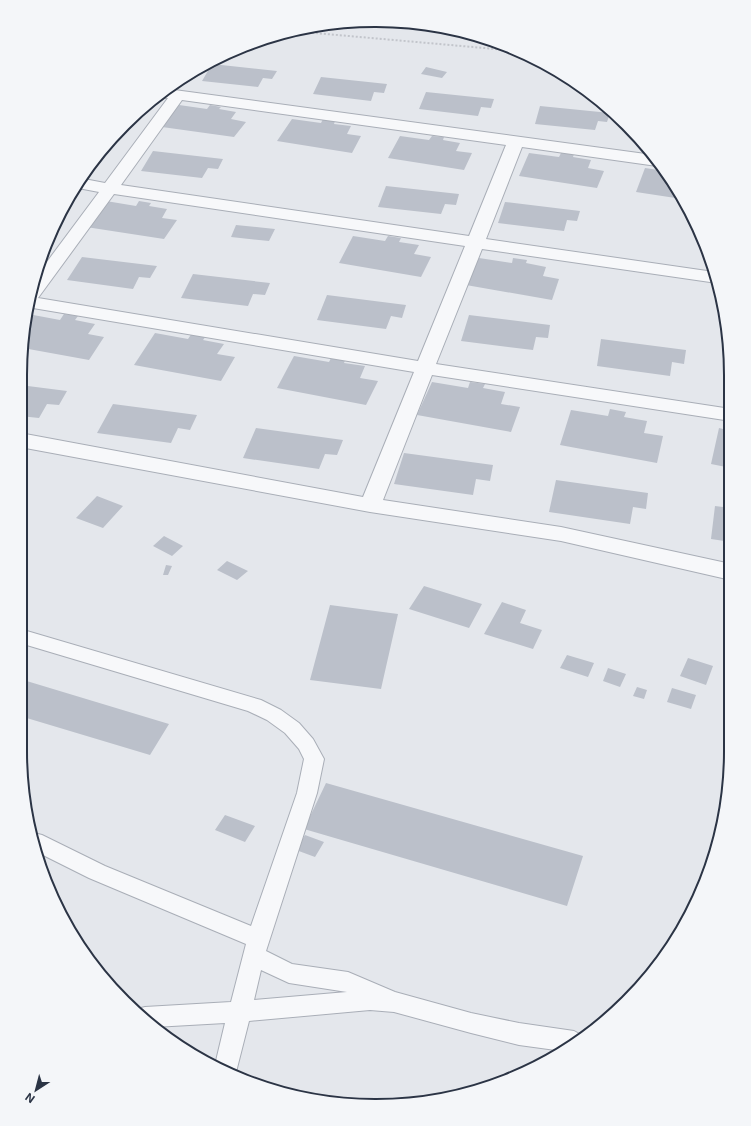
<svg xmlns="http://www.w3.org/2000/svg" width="751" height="1126" font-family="Inter,sans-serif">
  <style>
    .building { fill: #bbc0ca }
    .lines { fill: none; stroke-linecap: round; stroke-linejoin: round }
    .lane-casing { stroke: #a9aeb7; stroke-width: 2 }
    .street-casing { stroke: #a9aeb7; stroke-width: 2 }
    .path { stroke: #c2c5cb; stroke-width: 2; stroke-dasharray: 2 2; stroke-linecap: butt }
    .lane { fill: #f7f8fa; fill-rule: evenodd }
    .street { fill: #f7f8fa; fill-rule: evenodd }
    .rim { fill: none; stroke: #2b3445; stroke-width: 2 }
  </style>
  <rect width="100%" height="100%" fill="#e4e7ec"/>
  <path class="building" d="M212 64 277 71 272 79 263 78 258 87 202 81Z
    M426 67 447 72 442 78 421 74Z
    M321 77 387 84 384 93 374 92 371 101 313 94Z
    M426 92 494 99 491 108 481 107 478 116 419 109Z
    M179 105 207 109 210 105 221 107 219 109 236 112 231 119 246 122 234 137 162 127Z
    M540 106 610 113 607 122 598 121 595 130 535 124Z
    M292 119 321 123 323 119 335 121 334 124 351 126 347 134 361 136 352 153 277 141Z
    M400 136 429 140 432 136 444 137 443 140 460 143 456 151 472 153 464 170 388 158Z
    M153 151 223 159 218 169 208 168 202 178 141 171Z
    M529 153 559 157 561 153 574 154 573 157 591 160 588 168 604 171 597 188 519 176Z
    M645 168 665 171 671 178 682 199 636 192Z
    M386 186 459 194 456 205 445 204 441 214 378 207Z
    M106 201 136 206 139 201 151 203 149 206 167 209 162 218 177 220 164 239 86 227Z
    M505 202 580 211 577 221 567 220 564 231 498 223Z
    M236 225 275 229 269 241 231 237Z
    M353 236 385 241 388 236 401 238 399 242 419 245 414 254 431 257 421 277 339 263Z
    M82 257 157 266 150 278 139 277 133 289 67 280Z
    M479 258 512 263 513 258 527 260 526 263 546 267 543 276 559 279 552 300 466 285Z
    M193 274 270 283 265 295 253 294 248 306 181 298Z
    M327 295 406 305 402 318 391 316 386 329 317 320Z
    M28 314 60 320 64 314 78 316 75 320 95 324 88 334 104 337 89 360 23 348 26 317Z
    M469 315 550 325 548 338 536 337 533 350 461 341Z
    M155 333 188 339 192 333 206 336 203 340 224 344 217 354 235 357 221 381 134 365Z
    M601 339 686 350 684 364 672 362 670 376 597 366Z
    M294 356 329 362 332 356 346 358 344 363 365 366 360 378 378 381 366 405 277 388Z
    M432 382 468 388 470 382 485 384 483 388 505 392 501 404 520 407 511 432 417 415Z
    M20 385 67 391 59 405 47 404 39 418 20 416Z
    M113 404 197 415 190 430 178 428 171 443 97 433Z
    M610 409 626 412 624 417 647 421 644 433 663 436 657 463 560 445 571 410 608 416Z
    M256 428 343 440 337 455 325 454 319 469 243 458Z
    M719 428 731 431V468L711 464Z
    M404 453 493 465 490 481 476 479 473 495 394 484Z
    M556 480 648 493 646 509 633 507 630 524 549 512Z
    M97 496 123 506 103 528 76 518Z
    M715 506 731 508V542L711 539Z
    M164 536 183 546 172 556 153 546Z
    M227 561 248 571 237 580 217 570Z
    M166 565 172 566 168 575H163Z
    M424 586 482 604 469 628 409 609Z
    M502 602 526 610 520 623 542 630 533 649 484 634Z
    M330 605 398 614 381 689 310 680Z
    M567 655 594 663 588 677 560 668Z
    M688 658 713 666 706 685 680 676Z
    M608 668 626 674 620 687 603 681Z
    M20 679 169 724 150 755 20 716Z
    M637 687 647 690 644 699 633 696Z
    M672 688 696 695 691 709 667 702Z
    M326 783 583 856 567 906 304 829Z
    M225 815 255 826 245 842 215 830Z
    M305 835 324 842 315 857 296 850Z"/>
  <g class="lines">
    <defs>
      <path id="lane" d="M20 629 261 700 281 710 299 723 313 739 324 759 317 793 266 951 292 964 348 972 395 992 471 1013 519 1023 574 1031 583 1036 563 1051 519 1045 471 1033 394 1012 370 1010 249 1021 235 1076 215 1065 225 1023 154 1027 137 1009 145 1007 231 1002 246 944 89 878 37 852 34 833 42 835 105 866 251 926 297 793 304 759 299 749 285 733 267 720 248 711 20 643ZM261 970 289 983 347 992 254 1000Z"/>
      <path id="street" d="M167 89 653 155 660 165 657 166 522 147 486 239 714 272 717 283 482 249 436 364 731 409V421L432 375 383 500 561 527 731 564V580L561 541 370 512 20 447V433L363 497 414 372 27 307 38 274 99 192 78 188 84 179 105 183 168 98 158 97ZM182 100 506 145 469 236 121 185ZM114 194 465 246 418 361 38 298Z"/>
    </defs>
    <use href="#lane" class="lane-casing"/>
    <use href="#street" class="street-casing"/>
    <path class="path" d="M292 31 518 51"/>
    <use href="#lane" class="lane"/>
    <use href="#street" class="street"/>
  </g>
  <path d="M0 0H751V1126H0ZM375 27H376A348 348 0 0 1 724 375V751A348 348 0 0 1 376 1099H375A348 348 0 0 1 27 751V375A348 348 0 0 1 375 27Z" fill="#f4f6f9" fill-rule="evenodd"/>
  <path class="rim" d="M375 27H376A348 348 0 0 1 724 375V751A348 348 0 0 1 376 1099H375A348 348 0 0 1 27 751V375A348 348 0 0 1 375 27Z"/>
  <g transform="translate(36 1090) rotate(216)" stroke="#f4f6f9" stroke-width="3" paint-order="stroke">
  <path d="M0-3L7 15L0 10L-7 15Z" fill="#2b3445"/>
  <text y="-6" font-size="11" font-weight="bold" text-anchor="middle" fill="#2b3445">N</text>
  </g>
</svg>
